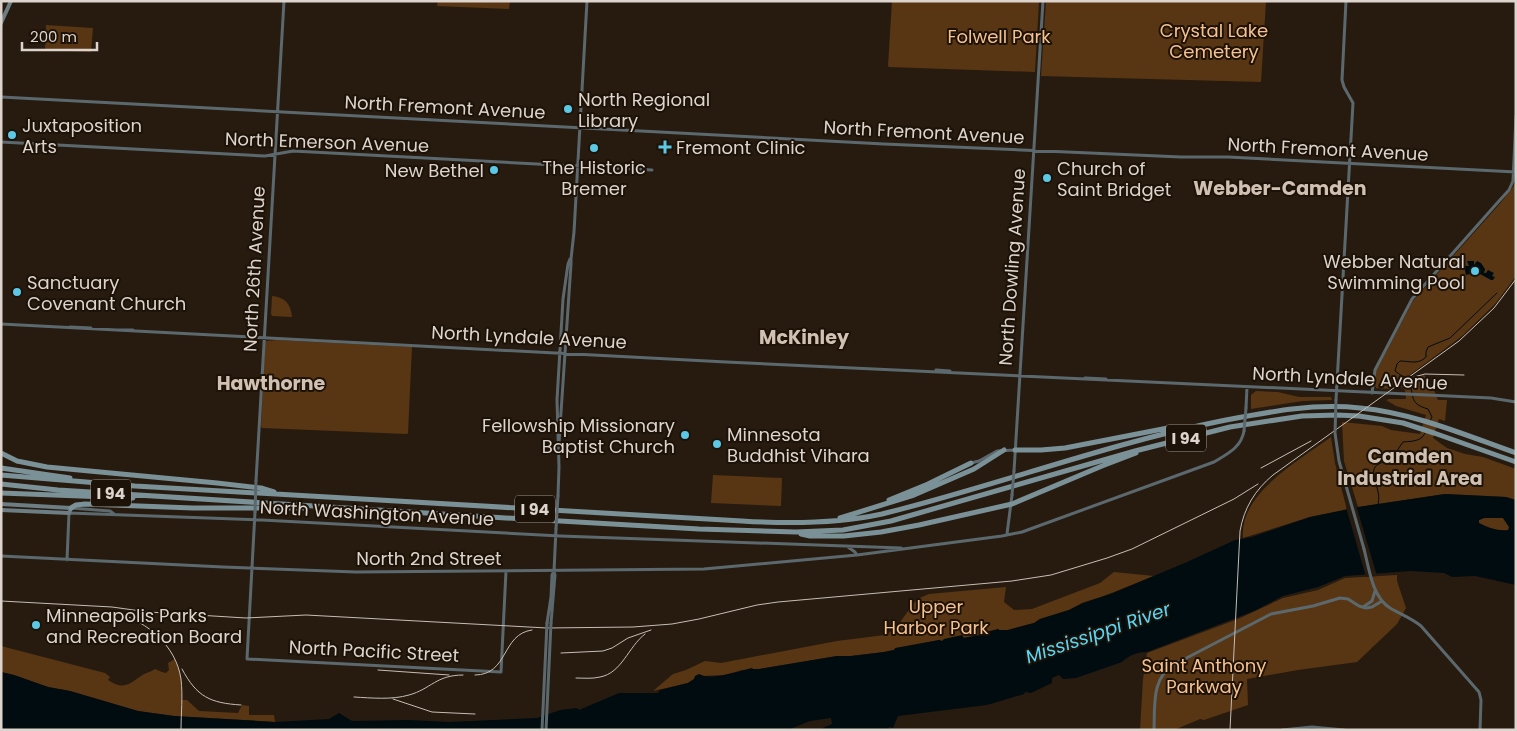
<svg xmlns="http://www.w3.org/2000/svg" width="1517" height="731" font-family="Poppins,sans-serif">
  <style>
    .green { fill: #583613 }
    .water { fill: #010c11; fill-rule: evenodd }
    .pier { fill: #271b10 }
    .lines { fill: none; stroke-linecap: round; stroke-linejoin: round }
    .stream { stroke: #010c11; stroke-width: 1 }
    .secondary { stroke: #5b696e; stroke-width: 3 }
    .primary { stroke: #6c7e84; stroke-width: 4 }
    .highway { stroke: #7b9198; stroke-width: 5 }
    .rail { stroke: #c6bdb5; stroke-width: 1 }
    .secondary-bridge { stroke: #5b696e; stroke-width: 3 }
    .poi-dot { fill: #5bc8e6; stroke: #1d1207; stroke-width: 2 }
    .labels { text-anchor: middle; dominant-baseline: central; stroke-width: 4; stroke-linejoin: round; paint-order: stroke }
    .shield { fill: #1d1207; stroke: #a39a92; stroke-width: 1 }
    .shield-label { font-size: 16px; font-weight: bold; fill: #ddd4cd }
    .park-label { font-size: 18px; fill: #f7c08f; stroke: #1d1207 }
    .poi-label { font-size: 18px; fill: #ddd4cd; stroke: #1d1207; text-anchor: start }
    .street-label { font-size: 18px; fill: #ddd4cd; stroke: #1d1207 }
    .neighbourhood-label { font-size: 19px; font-weight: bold; fill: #d1c1b3; stroke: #1d1207 }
    .water-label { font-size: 19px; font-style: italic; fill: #57d6f8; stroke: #1d1207 }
  </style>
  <rect width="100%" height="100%" fill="#271b10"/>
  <path class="green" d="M438 1H510L509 9 437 6Z
    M892 1H1039L1035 72 889 67 888 66Z
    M1046 1H1266L1261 82 1041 76Z
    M46 25 93 28 91 52 45 50Z
    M1516 181V276L1495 304 1462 336 1407 377 1410 380 1424 375 1434 390 1438 400H1447L1445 421 1439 419 1433 438 1447 448 1465 454 1483 457 1516 469V500L1506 497 1445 494 1358 507 1344 461 1342 422 1382 426 1391 430 1420 434 1426 415 1396 406 1386 400 1389 399H1406L1405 390 1400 386 1401 385 1399 382 1389 389 1376 388 1375 384 1376 371 1413 301 1497 207 1511 190Z
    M272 296C285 297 291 304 292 317L272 316 271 314Z
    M277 340 412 347 408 433 407 434 262 428 261 426 265 342 266 341Z
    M1256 391 1278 392 1299 397H1331L1332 400 1303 401 1251 409V395Z
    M1331 437 1335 463 1347 510 1310 517 1243 538C1239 493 1300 460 1331 437Z
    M713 475 782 478 781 506 711 503Z
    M1484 518H1503L1509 527V531C1498 531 1488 528 1479 523V520Z
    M1114 572 1154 576 1104 596 1082 603 1069 610 1040 619 1034 623 1008 630H999L998 629 987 632 986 634 942 641 939 640 884 652 851 656H837L759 669 742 670 725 675 702 676 694 679 688 683 653 691 673 674 686 670 705 661 721 663 837 641 885 635 895 629 917 599 929 594 1006 587 1004 602 1014 610 1032 609 1100 583Z
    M1397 575V581L1406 608 1397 624 1357 662 1298 670 1247 679 1248 705 1204 720 1200 719 1174 730H1140L1143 679 1147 653 1238 619 1283 598 1318 590 1345 578Z
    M1 646 105 673 110 677 108 680C123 690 128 685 141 676 145 673 151 672 155 669L162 672 166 673 169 670 168 663 175 659 181 677 182 700H187L199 711 238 713 242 705 249 706V715H274L275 722 174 716 138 711 70 691 48 687 14 675 1 672Z"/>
  <path class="water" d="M1467 261H1474V265L1477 261 1481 263 1485 269 1484 273H1486L1488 270 1494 273 1492 276 1495 277 1493 280H1491L1480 274 1471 276 1470 274 1466 275 1464 266H1469Z
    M1445 494 1506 497 1516 500V585L1475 576 1452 577 1444 573 1410 571 1345 576 1318 587 1283 596 1254 611 1147 652C1138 652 1129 655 1122 662L1076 678 1063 679 1059 675 1052 678V683L1031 693 1025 692 1024 694 987 705 898 716 893 728 889 727V730H818L832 724 831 718 810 721 788 730H182L178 729V730H1V672L14 675 48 687 70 691 138 711 174 716 275 722 329 719 339 713 352 721 409 720 449 722 537 718 560 710 577 708 579 710 619 693H658L660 690 688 683 694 679 695 676 699 674C711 681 739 671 752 668L753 669H759L837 656H851L884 652 894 650 895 648 939 640 942 641 944 639 962 635 964 638 986 634V632L999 629V630H1008L1034 623 1040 619 1069 610 1083 603 1113 593 1187 562 1235 540 1252 537 1310 517 1358 507ZM1484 518H1503L1509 527 1508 530C1498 531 1488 528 1479 523V520Z"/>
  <path class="pier" d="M1356 505 1377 576 1366 577 1346 507Z"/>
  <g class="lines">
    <path class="stream" d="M1515 289H1516
      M1430 421 1432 417 1428 409C1407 403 1416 395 1408 382 1405 377 1400 375 1395 371L1397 364 1400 361C1410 361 1418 365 1426 357V352L1428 347 1450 338 1497 293
      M1378 505C1382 490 1371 480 1374 469 1376 463 1386 462 1391 458 1396 454 1399 447 1403 442 1413 441 1422 442 1426 431"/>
    <path class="secondary" d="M1 97 884 144 1181 157H1228L1516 172
      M1 142 265 156 293 151 652 170
      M1 324 726 362 1491 398 1516 402
      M70 327 91 328
      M114 330H133
      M936 370 950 371
      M1085 378 1106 379
      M1372 393 1375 370 1412 299 1499 201 1509 190 1513 181 1516 116
      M1336 400 1353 103 1344 87 1342 80 1346 1
      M1246 408 1247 387
      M559 442 571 264V259L574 232 587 1
      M971 463 979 461 997 451 1015 450
      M1014 471 1043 1
      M256 481 284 1
      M558 496 559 467 557 400 563 299 568 264 570 259
      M71 508 110 511 114 514
      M255 512 247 659 501 672 506 571
      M1007 534 1012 495
      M848 547 855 552 857 555
      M1364 549C1369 568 1372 597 1390 608 1400 614 1411 618 1421 626L1479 692 1481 700 1480 730
      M1 556 223 567 356 572 704 569 857 555 1002 536 1022 532 1214 462C1227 454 1241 448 1244 431
      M67 560 69 513 262 520 560 536 901 548
      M1363 607 1372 601 1375 591
      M547 623 551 597 552 575 554 571 556 529
      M551 623 555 575 554 572
      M1154 730C1155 706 1151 677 1175 664L1271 614 1313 606 1340 598 1348 599 1359 606 1366 608 1372 607 1382 601
      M1282 730 1312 727 1344 730"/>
    <path class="primary" d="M1 23 11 1
      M1 504 71 508 69 513 1 510"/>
    <path class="highway" d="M1015 450H1041L1065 448 1173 427H1180
      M1 453 17 461 47 467 217 483 261 488 274 492
      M1 468 70 478
      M1 475 135 486 742 521C789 524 836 524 882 514 996 486 1106 444 1221 421 1268 412 1313 403 1360 408 1414 413 1465 435 1516 453
      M1 484 58 490 490 517 699 529 796 532 843 530 891 521 1135 451 1230 427 1302 416 1337 415 1359 416 1403 423 1434 433 1516 462
      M1 493 133 498
      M889 500 928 484 971 463
      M71 508 76 505 85 504 193 508H304
      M840 518 914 495 974 469 1004 450
      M801 534 810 536H844L881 532 919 525 1012 504 1102 466 1136 453"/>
    <path class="rail" d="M1414 377 1425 374 1464 375
      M1261 468 1311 441
      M1 601 112 607 148 612 246 618 306 615 547 628 633 627 672 624 699 619 757 605 778 602 1012 581 1051 575 1107 558 1132 549 1234 499 1258 484
      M117 613C148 622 176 646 181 679 183 696 181 713 181 730
      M561 653 603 651 612 648 628 638 651 630
      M182 669C197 697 210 703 241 705
      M378 670 449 675
      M475 675C509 675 501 634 532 630
      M576 678C584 678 592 679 600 677 622 673 628 647 645 634
      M354 697C372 698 392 700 409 695 431 689 436 675 463 675
      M393 699 432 712 475 714
      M1230 730 1240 531C1244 508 1255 490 1273 475L1459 341 1494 308 1516 279"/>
    <path class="secondary-bridge" d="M1336 400 1335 433 1339 461 1364 549
      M1244 431 1246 408
      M1012 495 1014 471
      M255 512 256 481
      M556 529 558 496
      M542 730 547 623
      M546 730 551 623"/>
  </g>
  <g class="poi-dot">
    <circle cx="568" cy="109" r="5"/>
    <circle cx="12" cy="135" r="5"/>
    <path d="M662.5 139.5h5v5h5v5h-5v5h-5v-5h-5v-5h5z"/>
    <circle cx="594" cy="148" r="5"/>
    <circle cx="494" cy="170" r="5"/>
    <circle cx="1047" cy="178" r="5"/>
    <circle cx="1475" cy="271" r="5"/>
    <circle cx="17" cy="292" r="5"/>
    <circle cx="685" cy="435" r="5"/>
    <circle cx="717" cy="444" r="5"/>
    <circle cx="36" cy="625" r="5"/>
  </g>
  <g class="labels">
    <g class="shield">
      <rect x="1166" y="424.5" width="40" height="27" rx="4"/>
      <rect x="91" y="479.5" width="40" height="27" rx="4"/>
      <rect x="515" y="495.5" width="40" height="27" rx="4"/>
    </g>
    <g class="shield-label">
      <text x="1186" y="438">I 94</text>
      <text x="111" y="493">I 94</text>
      <text x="535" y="509">I 94</text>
    </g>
    <g class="park-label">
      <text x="1214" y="30">Crystal Lake<tspan x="1214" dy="21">Cemetery</tspan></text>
      <text x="999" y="36">Folwell Park</text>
      <text x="936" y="606">Upper<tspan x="936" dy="21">Harbor Park</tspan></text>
      <text x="1204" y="665">Saint Anthony<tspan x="1204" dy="21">Parkway</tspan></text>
    </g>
    <g class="poi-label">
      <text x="578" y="99">North Regional<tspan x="578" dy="21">Library</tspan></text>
      <text x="22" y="125">Juxtaposition<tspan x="22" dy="21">Arts</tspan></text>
      <text x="676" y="147">Fremont Clinic</text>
      <text x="594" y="167" text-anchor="middle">The Historic<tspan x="594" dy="21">Bremer</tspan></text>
      <text x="1057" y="168">Church of<tspan x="1057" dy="21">Saint Bridget</tspan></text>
      <text x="484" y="170" text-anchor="end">New Bethel</text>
      <text x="1465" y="261" text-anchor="end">Webber Natural<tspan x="1465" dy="21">Swimming Pool</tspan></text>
      <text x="27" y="282">Sanctuary<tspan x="27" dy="21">Covenant Church</tspan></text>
      <text x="675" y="425" text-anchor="end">Fellowship Missionary<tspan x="675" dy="21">Baptist Church</tspan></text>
      <text x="727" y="434">Minnesota<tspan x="727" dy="21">Buddhist Vihara</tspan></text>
      <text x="46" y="615">Minneapolis Parks<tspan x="46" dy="21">and Recreation Board</tspan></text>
    </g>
    <g class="street-label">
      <text transform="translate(445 107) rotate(3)">North Fremont Avenue</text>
      <text transform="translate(924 132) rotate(3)">North Fremont Avenue</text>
      <text transform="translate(327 142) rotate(2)">North Emerson Avenue</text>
      <text transform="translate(1328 149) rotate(3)">North Fremont Avenue</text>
      <text transform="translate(1012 267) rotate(-86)">North Dowling Avenue</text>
      <text transform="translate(254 269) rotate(-87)">North 26th Avenue</text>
      <text transform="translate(529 337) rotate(3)">North Lyndale Avenue</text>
      <text transform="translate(1350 378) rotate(3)">North Lyndale Avenue</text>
      <text transform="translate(377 513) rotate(3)">North Washington Avenue</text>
      <text x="429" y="558">North 2nd Street</text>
      <text transform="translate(374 651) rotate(3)">North Pacific Street</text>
    </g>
    <g class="neighbourhood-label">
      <text x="1280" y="188">Webber-Camden</text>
      <text x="804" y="337">McKinley</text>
      <text x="271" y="383">Hawthorne</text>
      <text x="1410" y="456">Camden<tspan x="1410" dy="22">Industrial Area</tspan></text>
    </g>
    <g class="water-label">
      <text transform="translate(1098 633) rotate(-19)">Mississippi River</text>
    </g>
  </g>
  <rect width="1517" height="731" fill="none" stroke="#ddd4cd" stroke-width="5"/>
  <path d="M22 42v8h75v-8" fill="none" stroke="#ddd4cd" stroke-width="2.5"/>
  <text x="30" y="42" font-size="15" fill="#ddd4cd" stroke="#1d1207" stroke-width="4" paint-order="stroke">200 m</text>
</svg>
